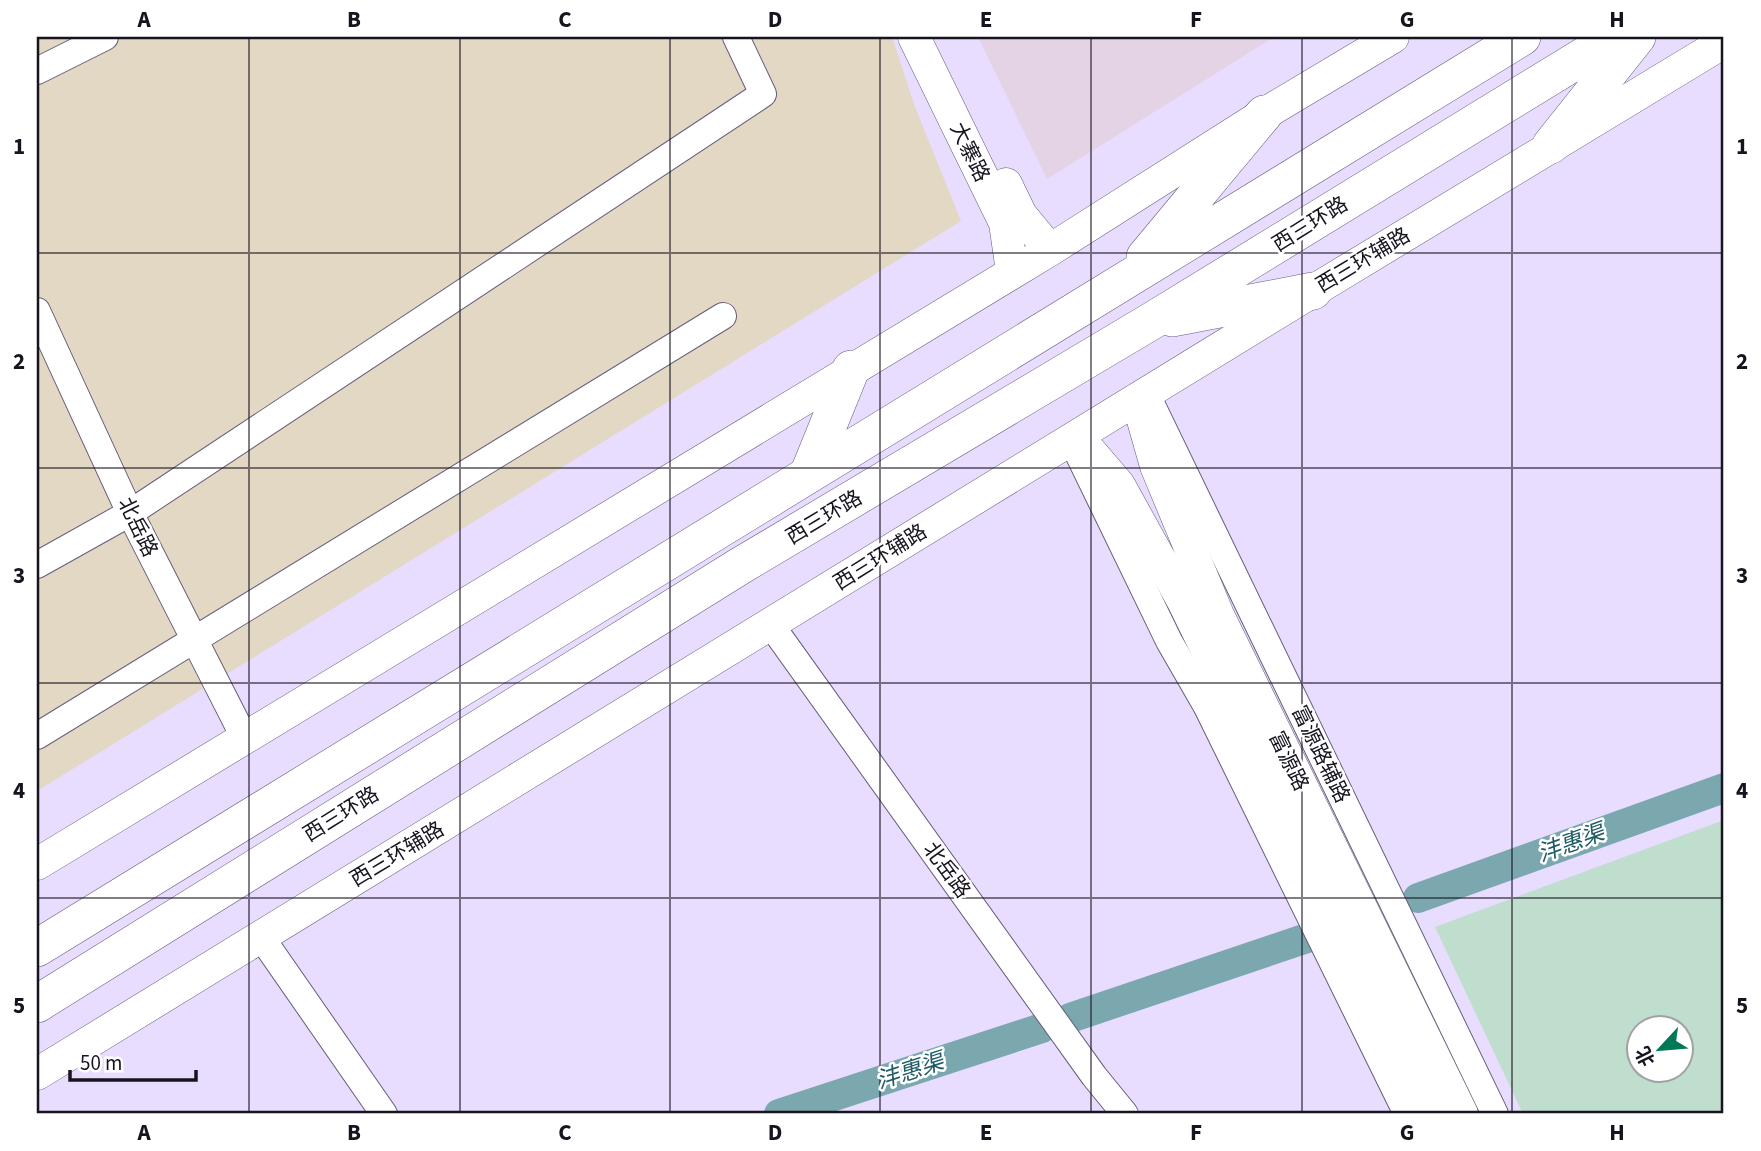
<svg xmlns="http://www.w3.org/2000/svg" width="1761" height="1151" font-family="'Source Sans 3','Noto Sans SC',sans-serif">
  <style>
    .commercial { fill: #e4d3e4 }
    .industrial { fill: #e2d8c4 }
    .green { fill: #c0decd; fill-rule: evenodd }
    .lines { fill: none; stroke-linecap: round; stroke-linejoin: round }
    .river { stroke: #7ba7ae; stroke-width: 30 }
    .minor-casing { stroke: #675c7a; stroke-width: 28 }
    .major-casing { stroke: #675c7a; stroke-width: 33 }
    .highway-casing { stroke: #675c7a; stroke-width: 38 }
    .minor { stroke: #fff; stroke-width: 26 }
    .major { stroke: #fff; stroke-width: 32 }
    .highway { stroke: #fff; stroke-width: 37 }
    .grid { fill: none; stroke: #17131f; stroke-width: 2; stroke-opacity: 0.55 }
    .labels { text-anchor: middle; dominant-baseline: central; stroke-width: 5; stroke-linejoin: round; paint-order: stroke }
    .street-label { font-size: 21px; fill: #17131f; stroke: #fff }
    .water-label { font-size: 23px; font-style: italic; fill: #205c65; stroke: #fff }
    .neatline { fill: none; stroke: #17131f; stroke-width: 2.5 }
    .grid-label { font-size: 23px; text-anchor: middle; font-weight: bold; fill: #17131f }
  </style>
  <rect width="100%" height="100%" fill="#e8dcff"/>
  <path class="commercial" d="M978 37H1274L1047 179Z"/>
  <path class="industrial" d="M37 37H892L915 107 961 221 37 791Z"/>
  <path class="green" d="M1724 820V1114H1523L1435 927ZM1638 1028H1680V1070H1638Z"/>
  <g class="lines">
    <path class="river" d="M1418 898 1724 788
      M1070 1018 1307 938
      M779 1114 1042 1028"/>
    <defs>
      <path id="minor" d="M37 71 105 37
        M37 311 130 513 245 739
        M1146 393 1495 1114
        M1071 439 1169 641 1207 707 1407 1114
        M37 565 130 513 763 94 736 37
        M771 625 1094 1076 1125 1114
        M37 736 723 316
        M261 937 384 1114"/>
      <path id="major" d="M914 37 1005 223 1012 271
        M1006 184 1021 215 1050 250
        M1137 399 1156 466 1218 615 1462 1114
        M1077 436 1119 485 1183 601 1434 1114
        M37 864 1050 250 1264 114 1393 37
        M37 1074 1313 291 1724 42"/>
      <path id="highway" d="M1551 145 1637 37
        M1145 257 1264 114
        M1172 318 1313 291
        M808 475 851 369
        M37 948 1522 37
        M37 1004 740 566 1150 322 1615 37"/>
    </defs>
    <use href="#minor" class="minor-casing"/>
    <use href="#major" class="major-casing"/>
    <use href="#highway" class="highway-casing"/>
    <use href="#minor" class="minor"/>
    <use href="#major" class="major"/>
    <use href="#highway" class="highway"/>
  </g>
  <path class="grid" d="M249 37V1114M460 37V1114M670 37V1114M880 37V1114M1091 37V1114M1302 37V1114M1512 37V1114M37 253H1724M37 468H1724M37 683H1724M37 898H1724"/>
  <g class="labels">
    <g class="street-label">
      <text transform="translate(970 152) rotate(64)">大寨路</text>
      <text transform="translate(1310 224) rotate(-32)">西三环路</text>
      <text transform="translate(1363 260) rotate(-31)">西三环辅路</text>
      <text transform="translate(824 517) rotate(-31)">西三环路</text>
      <text transform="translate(138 527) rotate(64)">北岳路</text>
      <text transform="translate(880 557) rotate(-32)">西三环辅路</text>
      <text transform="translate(1321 754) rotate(64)">富源路辅路</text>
      <text transform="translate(1289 761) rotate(64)">富源路</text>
      <text transform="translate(341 814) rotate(-32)">西三环路</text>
      <text transform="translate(397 854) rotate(-31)">西三环辅路</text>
      <text transform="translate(947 870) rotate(54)">北岳路</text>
    </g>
    <g class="water-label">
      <text transform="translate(1571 843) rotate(-20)">沣惠渠</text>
      <text transform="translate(910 1071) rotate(-18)">沣惠渠</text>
    </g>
  </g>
  <rect width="1761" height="1151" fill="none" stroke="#ffffff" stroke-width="77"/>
  <g transform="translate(1660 1049) rotate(244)"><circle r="33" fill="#ffffff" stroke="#a2a1a5" stroke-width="2"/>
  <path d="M0-5L12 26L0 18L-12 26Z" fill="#017956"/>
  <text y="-10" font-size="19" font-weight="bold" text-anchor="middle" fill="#17131f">北</text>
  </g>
  <path d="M70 1070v10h126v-10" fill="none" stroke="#17131f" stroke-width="3.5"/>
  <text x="80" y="1070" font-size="21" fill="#17131f" stroke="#ffffff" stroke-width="5" paint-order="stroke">50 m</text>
  <rect x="38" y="38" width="1684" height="1074" class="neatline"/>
  <g class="grid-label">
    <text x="144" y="27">A</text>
    <text x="354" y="27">B</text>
    <text x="565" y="27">C</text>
    <text x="775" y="27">D</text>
    <text x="986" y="27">E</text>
    <text x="1196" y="27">F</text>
    <text x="1407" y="27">G</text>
    <text x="1617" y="27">H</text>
    <text x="19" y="154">1</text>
    <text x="1742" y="154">1</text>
    <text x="19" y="369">2</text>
    <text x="1742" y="369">2</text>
    <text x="19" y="583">3</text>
    <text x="1742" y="583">3</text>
    <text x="19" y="798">4</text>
    <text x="1742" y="798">4</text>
    <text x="19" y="1013">5</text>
    <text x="1742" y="1013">5</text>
    <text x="144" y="1140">A</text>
    <text x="354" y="1140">B</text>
    <text x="565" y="1140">C</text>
    <text x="775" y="1140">D</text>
    <text x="986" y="1140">E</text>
    <text x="1196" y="1140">F</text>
    <text x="1407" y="1140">G</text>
    <text x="1617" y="1140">H</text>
  </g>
</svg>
